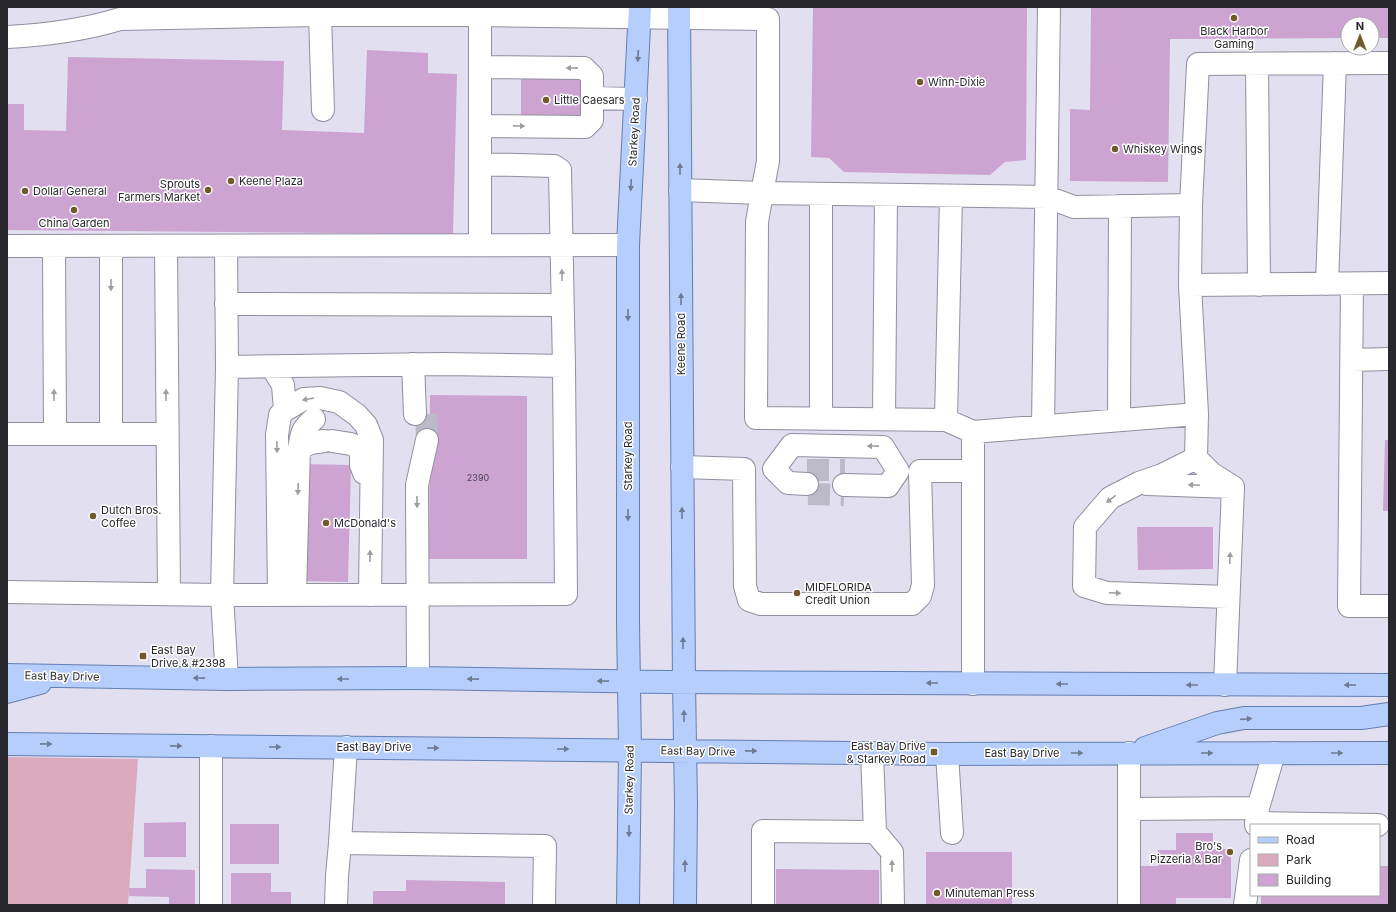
<svg xmlns="http://www.w3.org/2000/svg" width="1396" height="912" font-family="Inter,sans-serif">
  <style>
    .green { fill: #dcaabd }
    .building { fill: #cda3d1 }
    .lines { fill: none; stroke-linecap: round; stroke-linejoin: round }
    .minor-tunnel { stroke: #bcbac9; stroke-width: 22; stroke-dasharray: 22 11; stroke-linecap: butt }
    .minor-casing { stroke: #918f9f; stroke-width: 24 }
    .major-casing { stroke: #647eb2; stroke-width: 24 }
    .minor { stroke: #fff; stroke-width: 22 }
    .major { stroke: #b5cefc; stroke-width: 22 }
    .oneway { fill: #6e7a94 }
    .oneway2 { fill: #9e9ea0 }
    .poi-dot { fill: #705a2a; stroke: #fff; stroke-width: 1.5 }
    .labels { text-anchor: middle; dominant-baseline: central; stroke-width: 3; stroke-linejoin: round; paint-order: stroke }
    .number-label { font-size: 9px; fill: #514656 }
    .poi-label { font-size: 11px; fill: #28272d; stroke: #fff; text-anchor: start }
    .street-label { font-size: 11px; fill: #28272d; stroke: #fff }
  </style>
  <rect width="100%" height="100%" fill="#e1dff0"/>
  <path class="green" d="M7 757 138 759 128 905H7Z"/>
  <path class="building" d="M813 7H1027L1026 160 1005 162 990 175 844 172 829 158 811 157Z
    M1091 7H1389V38H1372V24H1348V38L1170 39 1168 182 1070 181V109L1090 110Z
    M367 50 428 53V73L457 74 453 234 7 230V104H24V130L66 131 68 57 284 61 282 130 364 133Z
    M580 78V120L521 121V79Z
    M430 395 527 396V559H429Z
    M1385 440H1389V511H1383Z
    M303 464 351 465 348 582 301 581Z
    M1137 527H1213V569L1138 570Z
    M186 822V857H144V823Z
    M230 824H279V864H230Z
    M1176 833H1213V849H1231V898H1176V905H1140V866H1158V850H1176Z
    M926 852H1012V905H926Z
    M1379 866H1389V905H1261V895H1379Z
    M146 869 195 870V905H169V897L129 896V888H146Z
    M776 869 879 870V905H776Z
    M231 873H271V892H291V905H231Z
    M406 880 505 882V905H373V891H406Z"/>
  <g class="lines">
    <path class="minor-tunnel" d="M426 414 427 440
      M807 470H845
      M808 494 844 495"/>
    <defs>
      <path id="minor" d="M320 15 323 110
        M7 37C45 35 84 30 120 19L320 15H480
        M1257 64 1259 285
        M480 67 584 68 592 76V120L585 127 480 126
        M592 98 636 99
        M480 164 554 166 560 170 564 366
        M680 190 762 193 757 222 756 418 946 420 973 432V684
        M821 194V419
        M1191 205 1198 64 1389 63
        M480 245V15L768 19V161L762 193 1047 197 1074 207 1191 205 1190 285 1197 414 1196 458 1211 473 1233 487 1225 685
        M7 246 628 245
        M54 246 55 434
        M166 246 169 594
        M226 246 227 367 222 595 227 679
        M1327 284 1335 63
        M1352 284 1349 606H1389
        M1190 285 1389 283
        M226 304 562 305
        M1352 360 1389 359
        M413 364 415 414
        M272 367 283 385 285 410
        M884 419 886 195
        M946 420 951 196
        M1119 420 1120 206
        M1043 426 1049 7
        M973 432 1197 414
        M7 434H167
        M111 434V246
        M332 441 351 444 361 449V465L364 473
        M299 449C302 433 301 430 314 419
        M1196 458 1162 475 1139 483 1110 498 1085 527 1084 586 1107 593 1228 597
        M682 467 744 469 745 586 749 600 761 604H912L920 596 923 585 920 471H972
        M807 484 788 483 774 469 792 445 883 447 898 471 888 486 844 485
        M1147 484 1232 487
        M7 592 222 595 566 594 564 366 442 364 227 367
        M279 594 277 435 280 415 285 410 304 399 320 398 339 402 357 415 366 425 372 440 370 595
        M295 595 299 449 310 443 324 441
        M418 678 417 485 427 440
        M346 747 340 843 545 846 544 905
        M872 753 875 832 892 852 893 905
        M1129 753V905
        M947 754 952 833
        M1258 808 1274 753
        M1129 809 1258 808 1256 825
        M1256 823 1378 825
        M211 905V746
        M336 905 337 876 340 843
        M763 905V831L875 832
        M1245 905 1251 860"/>
      <path id="major" d="M679 7 684 682 686 805 685 905
        M7 675 227 679 418 678 666 682 1389 685
        M7 692 40 683
        M7 744 947 754 1389 753
        M1145 748 1217 723 1244 718H1361L1389 714
        M628 905 630 750 628 623V245L640 7"/>
    </defs>
    <use href="#minor" class="minor-casing"/>
    <use href="#major" class="major-casing"/>
    <use href="#minor" class="minor"/>
    <use href="#major" class="major"/>
  </g>
  <defs><path id="oneway-solid" d="M-6-.8H1V-3.2L6.5 0L1 3.2V.8H-6Z"/></defs>
  <g class="oneway">
    <use href="#oneway-solid" transform="translate(638 56) rotate(93)"/>
    <use href="#oneway-solid" transform="translate(680 169) rotate(-90)"/>
    <use href="#oneway-solid" transform="translate(631 185) rotate(93)"/>
    <use href="#oneway-solid" transform="translate(681 299) rotate(-90)"/>
    <use href="#oneway-solid" transform="translate(628 315) rotate(90)"/>
    <use href="#oneway-solid" transform="translate(682 513) rotate(-90)"/>
    <use href="#oneway-solid" transform="translate(628 515) rotate(90)"/>
    <use href="#oneway-solid" transform="translate(683 643) rotate(-90)"/>
    <use href="#oneway-solid" transform="translate(199 678) rotate(-179)"/>
    <use href="#oneway-solid" transform="translate(343 679) rotate(180)"/>
    <use href="#oneway-solid" transform="translate(473 679) rotate(-179)"/>
    <use href="#oneway-solid" transform="translate(603 681) rotate(-179)"/>
    <use href="#oneway-solid" transform="translate(932 683) rotate(-180)"/>
    <use href="#oneway-solid" transform="translate(1062 684) rotate(-180)"/>
    <use href="#oneway-solid" transform="translate(1192 685) rotate(-180)"/>
    <use href="#oneway-solid" transform="translate(1350 685) rotate(-180)"/>
    <use href="#oneway-solid" transform="translate(684 716) rotate(-90)"/>
    <use href="#oneway-solid" transform="translate(1246 719) rotate(-4)"/>
    <use href="#oneway-solid" transform="translate(46 744) rotate(1)"/>
    <use href="#oneway-solid" transform="translate(176 746) rotate(1)"/>
    <use href="#oneway-solid" transform="translate(275 747)"/>
    <use href="#oneway-solid" transform="translate(433 748)"/>
    <use href="#oneway-solid" transform="translate(563 749)"/>
    <use href="#oneway-solid" transform="translate(751 751) rotate(1)"/>
    <use href="#oneway-solid" transform="translate(1077 753)"/>
    <use href="#oneway-solid" transform="translate(1207 753)"/>
    <use href="#oneway-solid" transform="translate(1337 753)"/>
    <use href="#oneway-solid" transform="translate(629 831) rotate(90)"/>
    <use href="#oneway-solid" transform="translate(685 866) rotate(-90)"/>
  </g>
  <g class="oneway2">
    <use href="#oneway-solid" transform="translate(572 68) rotate(-179)"/>
    <use href="#oneway-solid" transform="translate(519 126) rotate(1)"/>
    <use href="#oneway-solid" transform="translate(562 275) rotate(-91)"/>
    <use href="#oneway-solid" transform="translate(111 285) rotate(90)"/>
    <use href="#oneway-solid" transform="translate(54 395) rotate(-90)"/>
    <use href="#oneway-solid" transform="translate(166 395) rotate(-90)"/>
    <use href="#oneway-solid" transform="translate(308 399) rotate(170)"/>
    <use href="#oneway-solid" transform="translate(873 446) rotate(-179)"/>
    <use href="#oneway-solid" transform="translate(277 447) rotate(89)"/>
    <use href="#oneway-solid" transform="translate(1194 485) rotate(-178)"/>
    <use href="#oneway-solid" transform="translate(298 489) rotate(92)"/>
    <use href="#oneway-solid" transform="translate(1111 499) rotate(142)"/>
    <use href="#oneway-solid" transform="translate(417 502) rotate(89)"/>
    <use href="#oneway-solid" transform="translate(370 556) rotate(-89)"/>
    <use href="#oneway-solid" transform="translate(1230 558) rotate(-87)"/>
    <use href="#oneway-solid" transform="translate(1115 593) rotate(2)"/>
    <use href="#oneway-solid" transform="translate(892 866) rotate(-90)"/>
  </g>
  <g class="poi-dot">
    <circle cx="1234" cy="18" r="4"/>
    <circle cx="920" cy="82" r="4"/>
    <circle cx="546" cy="100" r="4"/>
    <circle cx="1115" cy="149" r="4"/>
    <circle cx="231" cy="181" r="4"/>
    <circle cx="208" cy="190" r="4"/>
    <circle cx="25" cy="191" r="4"/>
    <circle cx="74" cy="210" r="4"/>
    <circle cx="93" cy="516" r="4"/>
    <circle cx="326" cy="523" r="4"/>
    <circle cx="797" cy="593" r="4"/>
    <rect x="139" y="652" width="8" height="8" rx="2"/>
    <rect x="930" y="748" width="8" height="8" rx="2"/>
    <circle cx="1230" cy="852" r="4"/>
    <circle cx="937" cy="893" r="4"/>
  </g>
  <g class="labels">
    <g class="number-label">
      <text x="478" y="477">2390</text>
    </g>
    <g class="poi-label">
      <text x="1234" y="31" text-anchor="middle">Black Harbor<tspan x="1234" dy="13">Gaming</tspan></text>
      <text x="928" y="82">Winn-Dixie</text>
      <text x="554" y="100">Little Caesars</text>
      <text x="1123" y="149">Whiskey Wings</text>
      <text x="239" y="181">Keene Plaza</text>
      <text x="200" y="184" text-anchor="end">Sprouts<tspan x="200" dy="13">Farmers Market</tspan></text>
      <text x="33" y="191">Dollar General</text>
      <text x="74" y="223" text-anchor="middle">China Garden</text>
      <text x="101" y="510">Dutch Bros.<tspan x="101" dy="13">Coffee</tspan></text>
      <text x="334" y="523">McDonald's</text>
      <text x="805" y="587">MIDFLORIDA<tspan x="805" dy="13">Credit Union</tspan></text>
      <text x="151" y="650">East Bay<tspan x="151" dy="13">Drive &amp; #2398</tspan></text>
      <text x="926" y="746" text-anchor="end">East Bay Drive<tspan x="926" dy="13">&amp; Starkey Road</tspan></text>
      <text x="1222" y="846" text-anchor="end">Bro's<tspan x="1222" dy="13">Pizzeria &amp; Bar</tspan></text>
      <text x="945" y="893">Minuteman Press</text>
    </g>
    <g class="street-label">
      <text transform="translate(634 132) rotate(-87)">Starkey Road</text>
      <text transform="translate(681 344) rotate(-90)">Keene Road</text>
      <text transform="translate(628 456) rotate(-90)">Starkey Road</text>
      <text transform="translate(62 676) rotate(1)">East Bay Drive</text>
      <text x="374" y="747">East Bay Drive</text>
      <text transform="translate(698 751) rotate(1)">East Bay Drive</text>
      <text x="1022" y="753">East Bay Drive</text>
      <text transform="translate(629 780) rotate(-89)">Starkey Road</text>
    </g>
  </g>
  <rect width="1396" height="912" fill="none" stroke="#28272d" stroke-width="16"/>
  <rect x="1250" y="824" width="130" height="72" fill="#ffffff" stroke="#a9a9ab"/>
  <rect x="1258" y="837" width="20" height="6" fill="#b5cefc" stroke="#a9a9ab"/>
  <text x="1286" y="844" font-size="12" fill="#28272d">Road</text>
  <rect x="1258" y="854" width="20" height="12" fill="#dcaabd" stroke="#a9a9ab"/>
  <text x="1286" y="864" font-size="12" fill="#28272d">Park</text>
  <rect x="1258" y="874" width="20" height="12" fill="#cda3d1" stroke="#a9a9ab"/>
  <text x="1286" y="884" font-size="12" fill="#28272d">Building</text>
  <g transform="translate(1360 36)"><circle r="19" fill="#ffffff" stroke="#a9a9ab"/>
  <path d="M0-3L7 15L0 10L-7 15Z" fill="#705a2a"/>
  <text y="-6" font-size="11" font-weight="bold" text-anchor="middle" fill="#28272d">N</text>
  </g>
</svg>
